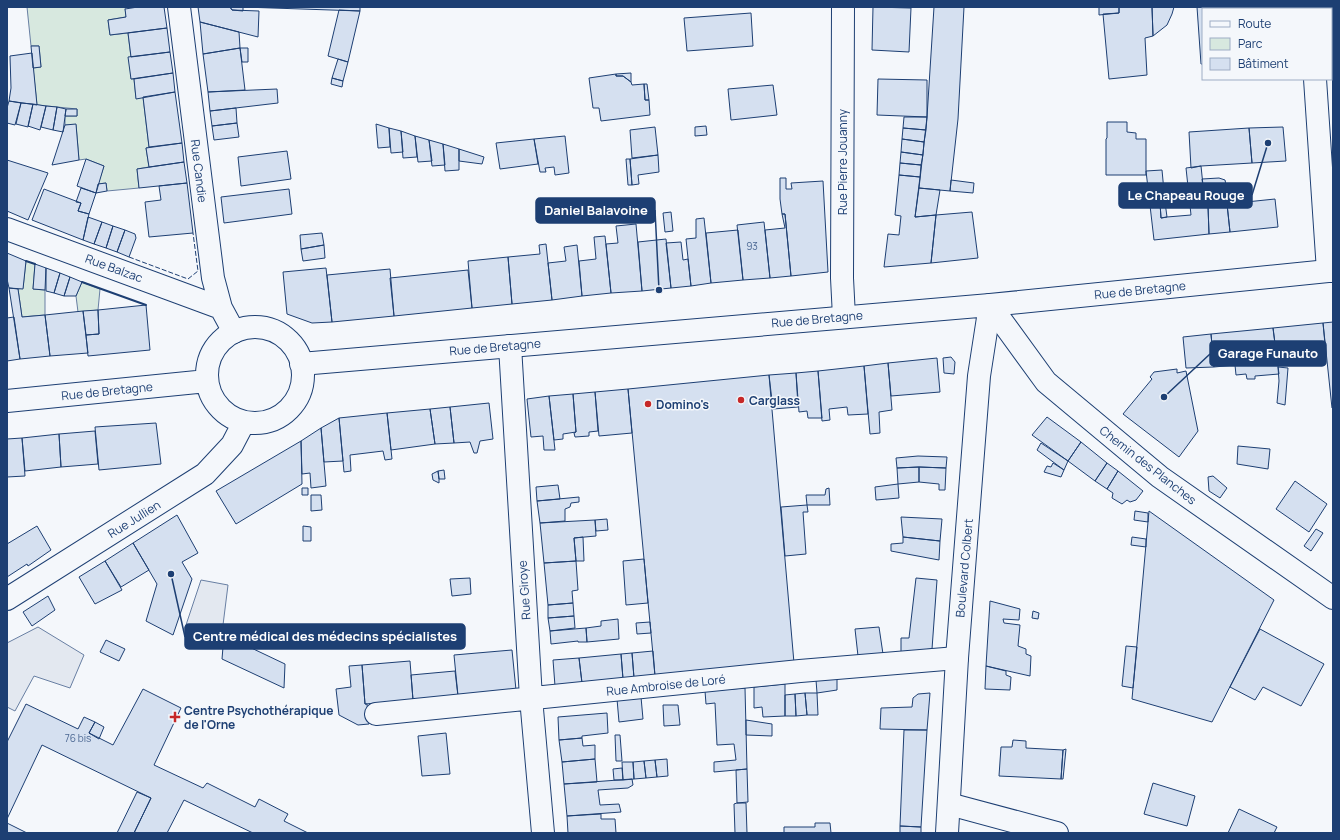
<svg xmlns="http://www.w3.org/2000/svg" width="1340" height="840" font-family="Manrope,sans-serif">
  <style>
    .green { fill: #d7e8df; stroke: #687fa3 }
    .parking { fill: #e3e8f0; stroke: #687fa3 }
    .building { fill: #d5e0f0; stroke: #1d3f73 }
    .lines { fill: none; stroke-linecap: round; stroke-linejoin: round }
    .street-casing { stroke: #1d3f73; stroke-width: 24 }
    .secondary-casing { stroke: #1d3f73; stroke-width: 24 }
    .primary-casing { stroke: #1d3f73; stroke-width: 24 }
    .street { stroke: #f4f7fb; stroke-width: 22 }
    .secondary { stroke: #f4f7fb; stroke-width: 22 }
    .primary { stroke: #f4f7fb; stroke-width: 22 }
    .fence { stroke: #1d3f73; stroke-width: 1; stroke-dasharray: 5 2; stroke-linecap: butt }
    .wall { stroke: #1d3f73; stroke-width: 2 }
    .poi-dot { fill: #c62828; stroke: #f4f7fb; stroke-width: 1.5 }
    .labels { text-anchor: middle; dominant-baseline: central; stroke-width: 3; stroke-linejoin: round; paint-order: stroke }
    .number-label { font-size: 10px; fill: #4b6792 }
    .street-label { font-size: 12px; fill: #1d3f73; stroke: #f4f7fb }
    .poi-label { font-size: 12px; font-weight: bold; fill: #1d3f73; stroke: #f4f7fb; text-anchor: start }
    .leader { fill: none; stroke: #1d3f73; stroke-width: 1.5 }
    .callout-dot { fill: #1d3f73; stroke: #f4f7fb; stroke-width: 1.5 }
    .callout { fill: #1d3f73; stroke: #1d3f73; stroke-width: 1.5 }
    .callout-label { font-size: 13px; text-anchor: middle; font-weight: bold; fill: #fff }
  </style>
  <rect width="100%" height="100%" fill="#f4f7fb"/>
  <path class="green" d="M27 7H125L126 17 108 20 110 35 128 33 131 57V79H134L136 98 143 97 149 147 146 148 149 167 137 169 139 188 107 191 106 183 98 184 104 166 86 159 79 160 76 125H65V116H77V109L37 105 33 68 41 67 39 46H31Z
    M26 261 35 264 33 289 45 290V315L22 317 18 289 23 288Z
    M82 282 100 289 98 310 78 312 76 296Z"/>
  <path class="parking" d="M201 580 228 585 221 641 185 628Z
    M38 627 84 655 70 688 34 676 15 711 7 707V643Z"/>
  <path class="building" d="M138 7H164L167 28 110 35 108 20 126 17 125 9Z
    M198 7H230L232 10 259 11 258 37 200 22Z
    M230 7H360V11L243 7V11L232 10Z
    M873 7 911 8 909 52 872 50Z
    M934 7H964L958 119 950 191 919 188 927 117Z
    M1099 7H1119V13L1099 15Z
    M1119 7H1152L1153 36 1145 38 1147 75 1109 79 1103 14 1119 13Z
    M1152 7H1174L1172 14 1167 25 1153 36Z
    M1197 7H1240V9H1203V64H1201Z
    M339 10 360 11 348 62 328 56Z
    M751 13 753 46 687 51 684 18Z
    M200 22 239 32 240 48 203 54Z
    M167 28 170 52 131 57 128 33Z
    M31 46H39L41 67 33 68Z
    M240 48H248V62H242Z
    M240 48 245 90 208 92 203 54Z
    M170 52 173 73 131 79 128 57Z
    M32 53 37 105 9 101 11 88 10 56Z
    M338 59 348 62 343 81 332 78Z
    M173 73 175 92 136 99 134 79Z
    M631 73V82L623 76H616V74Z
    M616 74V76H623L631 82 632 85 644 84 645 100H649L650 115 601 121 599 108H593L589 78Z
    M332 78 343 81 342 87 331 84Z
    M878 79 927 80V117L877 115Z
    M644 84H647L649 100H645Z
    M773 85 777 115 731 120 728 89Z
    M277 89 278 103 210 111 208 92Z
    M175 92 182 143 149 147 143 97Z
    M9 101 21 103 15 125 7 123V108Z
    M21 103 33 104 28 127 16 124Z
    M33 104 46 106 40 130 28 126Z
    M46 106 57 107 53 130 41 127Z
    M57 107 66 109 63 132 53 130Z
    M236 108 237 123 212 126 210 111Z
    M66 109H77V116H65Z
    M904 117H927L926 130 903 128Z
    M1107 122H1127V132L1136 133V139H1146V175H1106V139L1107 138Z
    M237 123 239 137 214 140 212 126Z
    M76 124 79 160 52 165 65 125Z
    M376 124 389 128 390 147 378 148Z
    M706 126 707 135 695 136V127Z
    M655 127 658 155 632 158 630 130Z
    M1283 127 1286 161 1252 163 1249 128Z
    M389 128 401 131 403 152 391 153Z
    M903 128 926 130 924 142 902 139Z
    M1249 128 1252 163 1201 166 1191 168 1189 132Z
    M401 131 415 136 417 157 403 158Z
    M415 136 429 140 432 161 418 162Z
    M565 136 569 173 555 175 554 167 545 168 546 172H540L534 139Z
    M534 139 538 164 500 169 496 143Z
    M902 139 924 142 923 155 901 152Z
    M429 140 443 144 445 165 432 166Z
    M182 143 184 162 149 167 146 148Z
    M443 144 459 149V170L445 171Z
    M459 149 484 157 482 164 459 161Z
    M287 151 291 179 241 186 238 157Z
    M901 152 923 155 921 165 900 163Z
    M658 155 659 172 638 175 639 184 632 185 630 159Z
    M86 159 104 166 96 193 77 186Z
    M626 159H630L632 185H628Z
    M7 160 48 173 28 220 7 211Z
    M184 162 187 183 139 188 137 169Z
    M900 163 921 165 920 177 899 175Z
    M1201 166 1204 195 1208 206 1209 234 1154 240 1146 171 1162 170 1165 202 1160 203 1161 218 1167 217 1191 215 1186 168Z
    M899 175 920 177 915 217 936 215 931 263 884 267 888 234 899 235 901 216 895 215Z
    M780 178H786V189H792L791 183 823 181 828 272 791 276 785 214H782L780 199Z
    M1219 178 1225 180 1230 203 1227 204 1230 232 1209 234 1208 206 1204 195 1202 179Z
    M951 180 974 183 973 193 950 191Z
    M106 183 107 191 96 193 98 184Z
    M187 183 193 233 149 237 145 202 161 200 159 186Z
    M81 188 96 193 89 214 78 211 81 203 76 202Z
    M919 188 940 190 936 215 915 217Z
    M44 189 81 203 78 211 89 214 83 240 32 220Z
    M289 189 292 214 224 223 221 197Z
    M1275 199 1278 227 1230 232 1227 204Z
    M1165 202 1167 217 1161 218 1160 203Z
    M671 212 673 231 665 232 663 213Z
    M972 212 978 258 931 263 936 215Z
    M782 214H785L791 276 770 278 765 230 785 228Z
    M88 217 102 222 94 244 83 240Z
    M704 218 711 283 691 286 686 239 696 238V219Z
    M102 222 113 226 106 248 94 244Z
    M764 222 770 278 743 280 737 225Z
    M636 224 642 291 611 293 606 244 618 243 616 226Z
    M113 226 125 230 117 252 106 248Z
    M125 230 135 234 136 238 129 257 117 252Z
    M738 230 743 280 711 283 706 233Z
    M322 233 324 245 301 249 300 235Z
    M605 236 611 293 582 296 579 261 596 259 594 237Z
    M666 239 671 288 642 291 638 242Z
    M681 242 683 260 688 259 691 286 671 288 666 243Z
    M546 244 552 300 512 304 508 257 540 254 539 245Z
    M324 245 325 258 303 261 301 249Z
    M577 245 582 296 552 300 548 263 566 261 564 247Z
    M7 253 26 261 23 289 9 288 7 279Z
    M508 257 512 304 472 308 468 261Z
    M35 264 46 268 45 290 33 289Z
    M46 268 60 273 54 293 46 291Z
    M326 268 332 322 312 323 287 314 283 272Z
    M390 269 394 316 332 322 327 275Z
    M468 270 472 308 394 316 390 278Z
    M60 273 70 277 64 296 54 293Z
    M70 277 82 282 76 296H64Z
    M9 288 18 289 22 317 45 315 50 356 20 359Z
    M146 305 150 350 88 356 86 335 99 334 98 310Z
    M98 310 99 334 86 335 83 311Z
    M83 311 88 353 50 356 45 315Z
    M14 317 20 359 7 361V318Z
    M1333 322V408H1332L1323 323Z
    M1323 323 1326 355 1277 360 1273 328Z
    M1273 328 1279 374 1255 376V379H1247L1246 374 1236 375 1235 365 1214 367 1211 334Z
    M1211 334 1214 367 1186 368 1183 337Z
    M951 357 955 362 954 374 944 373 943 358Z
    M937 358 940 392 891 396 888 363Z
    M888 363 892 410 879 412 880 433 870 434 864 366Z
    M864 366 868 414 848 415 847 407 829 409 830 420 822 421 818 371Z
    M1278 367 1288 368 1285 405 1277 403 1279 381Z
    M1177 369V373L1186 371 1198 431 1179 457 1123 414 1152 379 1150 377 1154 372Z
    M818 371 822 418H808L807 411 799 412 796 373Z
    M796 373 798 407 773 409 769 375Z
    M769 375 794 663 655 676 628 389Z
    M628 389 632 433 599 436 595 392Z
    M595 392 598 431 589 432V436L575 437 574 433 576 432 573 394Z
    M573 394 576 432 563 434V439L554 440 549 396Z
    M549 396 555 450H544L543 436 531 437 527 399Z
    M489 403 493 439 480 441 477 453H474L470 442 454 443 450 407Z
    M450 407 454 443 435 444 430 409Z
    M430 409 435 444 391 450 387 413Z
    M387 413 392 459 385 460 383 451 350 455 351 471 344 472 339 418Z
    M1047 417 1081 442 1068 461 1032 435Z
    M339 418 343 461 324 462 321 428Z
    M156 423 161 464 99 470 95 427Z
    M321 428 326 486 311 488 310 473 302 474 301 441Z
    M95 431 98 464 61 467 59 434Z
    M59 434 61 467 25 471 22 438Z
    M22 438 25 476 7 477V439Z
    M301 441 302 484 236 524 216 491Z
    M1081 442 1107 463 1095 481 1068 461Z
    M1041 443 1068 461 1064 470 1037 450Z
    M1238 446 1270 449 1268 469 1237 464Z
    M918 456 947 457 946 468 919 467 897 468 896 458Z
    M1053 463 1064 470 1061 477 1044 472 1047 466 1051 467Z
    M1107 463 1118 471 1107 489 1095 481Z
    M919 467V482L898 484 897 468Z
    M919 467 946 468 945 490H939V484L919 482Z
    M444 470 445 479H439L438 471Z
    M438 471 439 479V483L433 480 432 474Z
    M1118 471 1143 491 1136 500 1130 502 1127 500 1122 504 1112 498 1113 493 1107 489Z
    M1213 476 1227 488 1220 498 1209 491 1208 477Z
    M1295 481 1327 504 1309 532 1276 509Z
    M898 484 899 498 876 500 875 487Z
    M558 485 560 499 537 501 536 487Z
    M302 488H308V495H302Z
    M829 488 830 505H807L806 495H825L826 489Z
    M311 495H321L322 510 311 511Z
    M579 497V502L571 503 570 507 565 509V521L540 523 537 501Z
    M807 505 808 512H803L806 554 785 556 781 507Z
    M1135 511 1148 513V522L1134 520Z
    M1149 511 1274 600 1212 722 1132 699Z
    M177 515 198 553 182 562 192 579 173 635 146 621 157 584 133 543Z
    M901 517 942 519 940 541 903 537Z
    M607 519 608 530 596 531 595 520Z
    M595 520 596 536 574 538 576 561 544 563 540 523Z
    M37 526 51 550 28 566 27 564 7 577V544Z
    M303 526 311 527V541H303Z
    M1316 529 1323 533 1311 551 1304 546Z
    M583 537 584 561H576L574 538Z
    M903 537 940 541 939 560 891 551V544L903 543Z
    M1132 537 1146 539V547L1131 545Z
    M133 543 149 570 121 587 105 561Z
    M644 559 648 603 626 605 623 561Z
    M105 561 122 590 95 604 79 577Z
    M576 561 578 590 572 591 573 603 548 605 544 563Z
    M470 578 471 594 452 596 450 579Z
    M916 578 937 580 932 649 901 652V638H909Z
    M48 596 55 610 32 626 23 612Z
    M990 601 1020 609 1019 620 1003 619 1004 623 1020 625 1018 646 1026 649V654L1031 656 1030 676 986 666Z
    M573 603 574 616 548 618V605Z
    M1033 611 1039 613 1038 619 1032 618Z
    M574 616 575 628 550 631 548 618Z
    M618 619 619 639 587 642 586 628 601 626V621Z
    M650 622 651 633 637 634 636 623Z
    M879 627 883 654 858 656 855 629Z
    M586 628 587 642H578V641L551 644 550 631Z
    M1260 629 1324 664 1301 706 1263 687 1255 700 1230 687Z
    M224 635 285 664 284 688 222 659Z
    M106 640 125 649 119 661 100 652Z
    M1126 646 1137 647 1133 688 1122 686Z
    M512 650 516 690 458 696 454 655Z
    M653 651 655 676 634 678 632 653Z
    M632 653 634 678 623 679 621 654Z
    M621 654 623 679 582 683 579 658Z
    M579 658 582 683 555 686 553 660Z
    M410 661 413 700 365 704 362 665Z
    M362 665 365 704H367L369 724 358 725 339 715 336 689 351 687 349 666Z
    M986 666 1006 671V675L1011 677 1010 690 985 689Z
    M455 671 458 696 413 700 411 675Z
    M837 678V690L817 693 816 680Z
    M785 684V716L763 717 762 707 754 708V687Z
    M745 688 747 769 714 772V762L736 760 734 744 717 745 715 703 706 704 705 691Z
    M143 689 181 708 154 765 203 788 207 783 255 807 259 799 288 814 284 821 308 833H253L184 800 167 833H134L151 798 42 745 7 819V742L26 704 78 729 84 717 95 722 89 733 113 745Z
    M805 693 807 715 796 716 795 694Z
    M805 693H817L818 715H807Z
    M930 693 927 730 880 729 881 708 912 707 913 698 918 694Z
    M795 694 796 716H785V695Z
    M641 697 643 719 619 722 617 699Z
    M663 705H678L680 725 664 726Z
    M607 713 608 733 582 736V738L559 740 558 717Z
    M746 720 772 724V736L746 735Z
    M95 722 104 727 99 739 89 733Z
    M904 730H927L921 827 900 826Z
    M446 733 450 774 422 776 418 736Z
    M615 735H620L622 761H616Z
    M582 738 583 746 595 745V759L562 762 559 740Z
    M1013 740 1026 741V748L1063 750 1061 779 999 776 1001 747H1012Z
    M1066 749 1063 779H1061L1063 750Z
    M595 759 597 782 564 784 562 762Z
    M667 759 668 776 657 777 655 760Z
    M655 760 657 777 646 778 644 761Z
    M644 761 646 778 634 779 633 762Z
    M622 762H633L634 779 623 780Z
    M622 768 623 780H614L613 769Z
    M747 769 748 802 737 803 736 770Z
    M632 779 633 785 628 788 598 790 600 805 619 804 621 812 567 816 564 784Z
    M1153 783 1195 796 1187 826 1144 814Z
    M137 792 151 798 134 833H117Z
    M737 803H746L747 833H735L734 804Z
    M1239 809 1277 827 1274 833H1228Z
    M601 814V819H615L616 833H568L567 816Z
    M7 823 27 833H7Z
    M815 823H830L831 833H784V827H815Z
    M900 826 921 827V833H900Z"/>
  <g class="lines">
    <defs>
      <path id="street" d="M179 7 213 278 221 308 234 332
        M843 7 842 278 844 317
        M7 229 221 308
        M990 305 1046 382 1160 477 1333 598
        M510 346 531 698 543 833
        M376 714 800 671 957 658
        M949 804 1057 833"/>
      <path id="secondary" d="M207 375a48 48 0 1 1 96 0a48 48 0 1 1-96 0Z
        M301 364 990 305 1328 271
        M7 401 207 381
        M7 599 205 474 232 445 244 422
        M947 833 957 658 979 376 990 305"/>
      <path id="primary" d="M1309 7V9
        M1315 79 1328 271H1333"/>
    </defs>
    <use href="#street" class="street-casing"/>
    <use href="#secondary" class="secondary-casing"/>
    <use href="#primary" class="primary-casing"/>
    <use href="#street" class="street"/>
    <use href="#secondary" class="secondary"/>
    <use href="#primary" class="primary"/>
    <path class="fence" d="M129 257 188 279 198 271 193 233"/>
    <path class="wall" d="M26 261 35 264
      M82 282 146 305"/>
  </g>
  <g class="poi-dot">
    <circle cx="741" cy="400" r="4"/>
    <circle cx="648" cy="404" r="4"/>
    <path d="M173 711h4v4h4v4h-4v4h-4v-4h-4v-4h4z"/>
  </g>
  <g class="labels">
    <g class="number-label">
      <text x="752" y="246">93</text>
      <text x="78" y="738">76 bis</text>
    </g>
    <g class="street-label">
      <text transform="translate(842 162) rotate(-90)">Rue Pierre Jouanny</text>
      <text transform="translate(199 171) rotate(83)">Rue Candie</text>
      <text transform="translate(114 268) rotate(20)">Rue Balzac</text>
      <text transform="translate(1140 290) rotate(-6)">Rue de Bretagne</text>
      <text transform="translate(817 319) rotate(-5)">Rue de Bretagne</text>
      <text transform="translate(495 347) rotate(-5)">Rue de Bretagne</text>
      <text transform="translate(107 391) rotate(-6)">Rue de Bretagne</text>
      <text transform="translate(1148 465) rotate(38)">Chemin des Planches</text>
      <text transform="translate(134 519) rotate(-32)">Rue Jullien</text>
      <text transform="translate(964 568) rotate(-85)">Boulevard Colbert</text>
      <text transform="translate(524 590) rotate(-94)">Rue Giroye</text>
      <text transform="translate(666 685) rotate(-6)">Rue Ambroise de Loré</text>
    </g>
    <g class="poi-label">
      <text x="749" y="400">Carglass</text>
      <text x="656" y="404">Domino's</text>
      <text x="184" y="710">Centre Psychothérapique<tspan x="184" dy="14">de l'Orne</tspan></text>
    </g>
  </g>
  <path class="leader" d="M1268 143L1252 195M659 290L655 210M1164 397L1210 354M171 574L185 637"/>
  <g class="callout-dot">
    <circle cx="1268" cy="143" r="4"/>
    <circle cx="659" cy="290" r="4"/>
    <circle cx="1164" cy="397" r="4"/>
    <circle cx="171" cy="574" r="4"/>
  </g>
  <g class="callout">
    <rect x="1119" y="183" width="133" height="25" rx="4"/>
    <rect x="536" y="198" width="119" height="25" rx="4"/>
    <rect x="1210" y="341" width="116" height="25" rx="4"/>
    <rect x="185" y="624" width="280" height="25" rx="4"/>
  </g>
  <g class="callout-label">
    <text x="1186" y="200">Le Chapeau Rouge</text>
    <text x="596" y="215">Daniel Balavoine</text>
    <text x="1268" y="358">Garage Funauto</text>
    <text x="325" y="641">Centre médical des médecins spécialistes</text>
  </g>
  <rect width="1340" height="840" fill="none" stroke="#1d3f73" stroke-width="16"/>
  <rect x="1202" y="8" width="130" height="72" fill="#f4f7fb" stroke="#9eadc5"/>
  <rect x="1210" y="21" width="20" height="6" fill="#f4f7fb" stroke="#9eadc5"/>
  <text x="1238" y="28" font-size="12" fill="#1d3f73">Route</text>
  <rect x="1210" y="38" width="20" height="12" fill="#d7e8df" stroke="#9eadc5"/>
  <text x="1238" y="48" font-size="12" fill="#1d3f73">Parc</text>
  <rect x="1210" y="58" width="20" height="12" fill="#d5e0f0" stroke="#9eadc5"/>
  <text x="1238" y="68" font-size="12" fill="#1d3f73">Bâtiment</text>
</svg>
